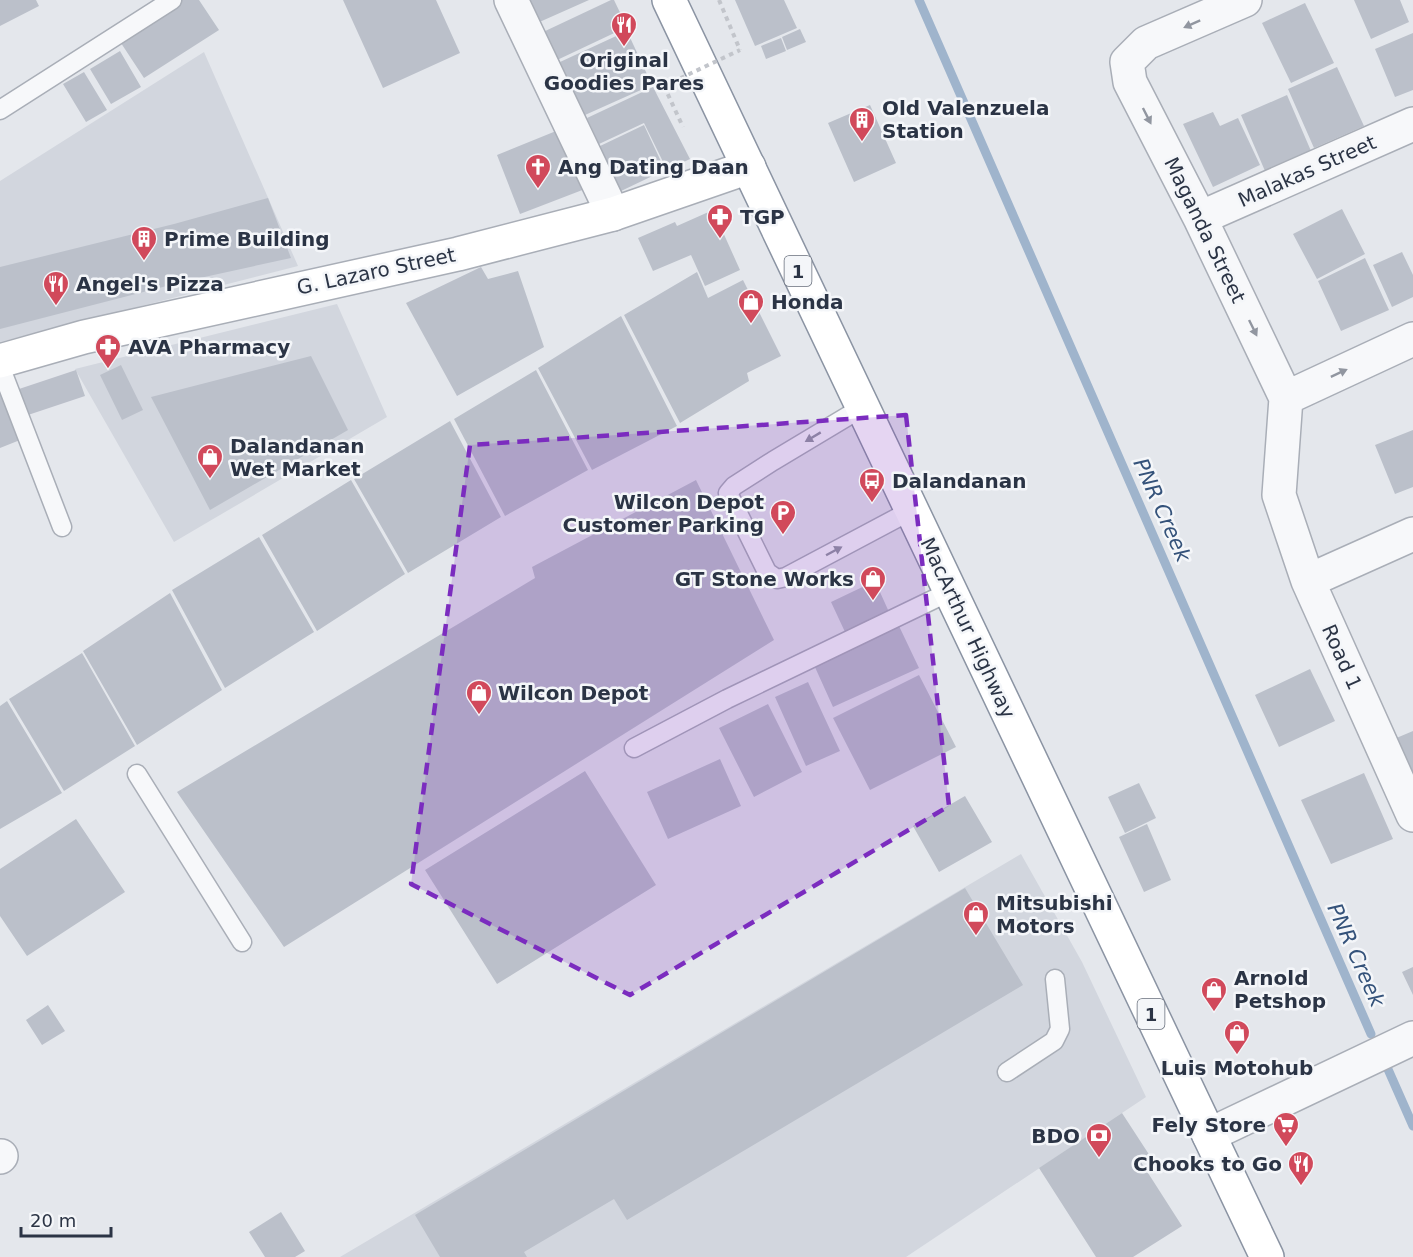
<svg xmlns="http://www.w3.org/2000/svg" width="1413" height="1257" font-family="'DejaVu Sans',sans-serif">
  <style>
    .built { fill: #d2d6de }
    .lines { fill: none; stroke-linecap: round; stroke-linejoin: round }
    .stream { stroke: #9fb4cc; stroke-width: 9 }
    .building { fill: #bbc0ca }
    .lane-casing { stroke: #a9aeb7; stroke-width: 21 }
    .street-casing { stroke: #a9aeb7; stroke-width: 36 }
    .secondary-casing { stroke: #a9aeb7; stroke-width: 36 }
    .highway-casing { stroke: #8b94a3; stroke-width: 36 }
    .path { stroke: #c2c5cb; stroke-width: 4; stroke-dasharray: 4.5 4.5; stroke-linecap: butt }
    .lane { stroke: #f7f8fa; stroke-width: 18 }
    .street { stroke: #f7f8fa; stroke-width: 33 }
    .secondary { stroke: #fff; stroke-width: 33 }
    .highway { stroke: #fff; stroke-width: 33 }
    .path-bridge { stroke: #c2c5cb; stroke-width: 4; stroke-dasharray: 4.5 4.5; stroke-linecap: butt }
    .oneway { fill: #9196a0 }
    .marked { fill: #7b2cbf; fill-opacity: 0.2; stroke: #7b2cbf; stroke-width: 4.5; stroke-dasharray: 12 8; stroke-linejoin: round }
    .labels { text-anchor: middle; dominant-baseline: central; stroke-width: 5; stroke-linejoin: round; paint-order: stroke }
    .shield { fill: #f4f6f9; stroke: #676e7b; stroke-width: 1.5 }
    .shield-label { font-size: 18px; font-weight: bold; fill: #2b3445 }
    .poi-label { font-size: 20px; font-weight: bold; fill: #2b3445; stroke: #f4f6f9; text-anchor: start }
    .street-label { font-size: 20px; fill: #2b3445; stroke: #f4f6f9 }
    .water-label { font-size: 21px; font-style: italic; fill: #34527a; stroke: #f4f6f9 }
  </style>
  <rect width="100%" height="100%" fill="#e4e7ec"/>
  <path class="built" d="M204 52 298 266 0 342V181Z
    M337 304 387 417 174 542 75 369Z
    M1021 854 1082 962 1146 1097 906 1257H340Z"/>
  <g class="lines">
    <path class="stream" d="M919 0 1371 1034
      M1387 1067 1413 1126"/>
  </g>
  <path class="building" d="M0 0H36L39 6 0 26Z
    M181 0H199L219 30 144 78 119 40Z
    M343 0H436L460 53 383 88Z
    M524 0H589L535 24Z
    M611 0H614L627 27 555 61 541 33Z
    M735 0H784L797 28 755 46Z
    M1354 0H1400L1409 22 1371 39Z
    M1305 3 1334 63 1291 83 1262 23Z
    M800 29 806 42 787 50 782 37Z
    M627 31 652 85 585 115 560 62Z
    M1413 33V90L1395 97 1375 49Z
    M781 38 786 51 766 59 761 46Z
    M120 51 141 87 111 104 90 69Z
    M1337 67 1364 126 1314 148 1288 89Z
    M84 72 107 110 86 122 63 84Z
    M653 87 690 159 667 170 644 123 599 144 587 118Z
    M1287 95 1311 151 1265 171 1241 115Z
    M870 105 896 163 854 182 828 123Z
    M1213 112 1220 126 1238 118 1260 165 1213 187 1183 124Z
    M644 125 665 170 619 192 598 147Z
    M561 129 585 189 520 214 497 155Z
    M268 198 291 258 186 281 0 329V267L174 224Z
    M1342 209 1365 254 1317 279 1293 234Z
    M713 210 740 270 705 286 691 255 653 271 638 238 675 222 677 226Z
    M1402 252 1413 275V297L1392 307 1373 265Z
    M1365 258 1389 310 1341 331 1318 281Z
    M481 267 488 279 518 271 544 347 457 396 406 303Z
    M697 272 708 298 743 280 781 356 747 373 749 381 680 423 624 315Z
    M621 316 677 426 592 470 538 368Z
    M311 356 348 430 210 510 151 397Z
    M121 365 143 410 122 420 100 375Z
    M76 370 85 396 28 415 19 389Z
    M536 370 588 470 505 516 454 419Z
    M6 391 25 438 0 448V393Z
    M450 421 501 517 408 573 354 479Z
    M1413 430V487L1395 494 1375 445Z
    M351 480 405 574 317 631 262 535Z
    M696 480 774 640 284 947 177 792 535 578 532 567Z
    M259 537 314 632 225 688 172 590Z
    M875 581 889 612 845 632 831 602Z
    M170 593 222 690 137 745 83 651Z
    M899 626 919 668 833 707 814 665Z
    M82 653 135 746 64 791 9 699Z
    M1310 669 1335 721 1279 747 1255 695Z
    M919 675 956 747 870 790 833 718Z
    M808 682 840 751 806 766 775 697Z
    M7 701 62 793 0 829V706Z
    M768 704 802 772 754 797 719 728Z
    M1413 731V785L1394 739Z
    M720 759 741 806 668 839 647 792Z
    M585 771 656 885 497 984 425 870Z
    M1364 773 1393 839 1331 864 1301 800Z
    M1139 783 1156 818 1125 833 1108 797Z
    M965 796 992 842 939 872 913 826Z
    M76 819 125 892 27 956 0 916V869Z
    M1147 824 1171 880 1144 892 1119 837Z
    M965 888 1023 985 627 1220 614 1199 524 1252 527 1257H440L415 1215Z
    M1413 967V995L1402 972Z
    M48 1005 65 1031 42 1045 26 1020Z
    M1122 1113 1150 1156 1141 1162 1182 1226 1133 1257H1096L1039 1168Z
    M281 1212 305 1251 295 1257H265L249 1232Z"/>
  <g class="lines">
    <defs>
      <path id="lane" d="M0 110 172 0
        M0 366 62 527
        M863 407 773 461 734 486 728 493 767 572 777 579 786 577 912 510
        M634 748 727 699 951 591
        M137 774 242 942
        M1007 1072 1054 1041 1060 1029 1055 979"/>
      <path id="street" d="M511 0 613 214
        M1245 0 1146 43 1127 62 1130 82 1200 218 1286 398
        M1200 218 1413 124
        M1286 398 1279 495 1308 581 1413 815
        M1286 398 1413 339
        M1308 581 1413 534
        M1209 1135 1413 1038
        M0 1157 1 1156"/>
      <path id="secondary" d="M0 361 84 337 458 254 613 214 749 167"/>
      <path id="highway" d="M669 0 1267 1257"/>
    </defs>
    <use href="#lane" class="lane-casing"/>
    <use href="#street" class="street-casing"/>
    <use href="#secondary" class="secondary-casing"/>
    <use href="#highway" class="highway-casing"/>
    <path class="path" d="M719 0 740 50
      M664 86 683 127"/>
    <use href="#lane" class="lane"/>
    <use href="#street" class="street"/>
    <use href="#secondary" class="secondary"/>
    <use href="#highway" class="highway"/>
    <path class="path-bridge" d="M664 86 740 50"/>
  </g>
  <defs><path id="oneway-solid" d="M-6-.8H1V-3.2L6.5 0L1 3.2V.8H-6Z" transform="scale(1.5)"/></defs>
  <g class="oneway">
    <use href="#oneway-solid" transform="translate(1192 24) rotate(156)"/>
    <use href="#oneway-solid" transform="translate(1147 116) rotate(63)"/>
    <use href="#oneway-solid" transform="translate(1253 328) rotate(64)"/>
    <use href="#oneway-solid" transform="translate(1339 373) rotate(-25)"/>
    <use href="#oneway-solid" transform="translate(813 437) rotate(149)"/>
    <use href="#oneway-solid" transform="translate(834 551) rotate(-28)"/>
  </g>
  <path class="marked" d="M906 415 949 806 630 995 411 884 470 445Z"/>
  <defs>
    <symbol id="restaurant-pin" viewBox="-11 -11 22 30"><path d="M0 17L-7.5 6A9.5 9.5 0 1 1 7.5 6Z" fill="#d1495b" stroke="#f4f6f9"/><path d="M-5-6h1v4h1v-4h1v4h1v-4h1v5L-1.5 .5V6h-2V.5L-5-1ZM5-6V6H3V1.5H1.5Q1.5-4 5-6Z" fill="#fff"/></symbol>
    <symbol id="building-pin" viewBox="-11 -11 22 30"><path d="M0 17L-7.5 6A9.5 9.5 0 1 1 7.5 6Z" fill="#d1495b" stroke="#f4f6f9"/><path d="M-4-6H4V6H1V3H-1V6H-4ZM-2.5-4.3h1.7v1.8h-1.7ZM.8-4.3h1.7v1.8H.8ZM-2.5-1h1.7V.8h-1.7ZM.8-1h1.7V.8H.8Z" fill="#fff"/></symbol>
    <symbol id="church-pin" viewBox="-11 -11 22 30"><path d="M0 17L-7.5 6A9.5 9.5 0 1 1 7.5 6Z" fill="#d1495b" stroke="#f4f6f9"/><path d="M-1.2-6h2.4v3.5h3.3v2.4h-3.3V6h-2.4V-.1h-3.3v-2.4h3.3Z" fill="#fff"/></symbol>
    <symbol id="pharmacy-pin" viewBox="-11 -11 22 30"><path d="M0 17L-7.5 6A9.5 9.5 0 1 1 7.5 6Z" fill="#d1495b" stroke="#f4f6f9"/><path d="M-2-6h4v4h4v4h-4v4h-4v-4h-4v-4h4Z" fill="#fff"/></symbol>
    <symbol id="shop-pin" viewBox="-11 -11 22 30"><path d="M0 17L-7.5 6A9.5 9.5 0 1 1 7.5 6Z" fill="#d1495b" stroke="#f4f6f9"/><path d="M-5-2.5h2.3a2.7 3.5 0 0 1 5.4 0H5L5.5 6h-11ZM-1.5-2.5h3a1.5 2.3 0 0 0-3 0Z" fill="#fff"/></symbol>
    <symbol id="bus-pin" viewBox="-11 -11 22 30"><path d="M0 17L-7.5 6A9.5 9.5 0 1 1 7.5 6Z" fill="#d1495b" stroke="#f4f6f9"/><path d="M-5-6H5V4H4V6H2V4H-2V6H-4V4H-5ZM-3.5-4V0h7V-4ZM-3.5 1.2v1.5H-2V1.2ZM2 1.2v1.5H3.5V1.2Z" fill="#fff"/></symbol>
    <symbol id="parking-pin" viewBox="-11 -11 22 30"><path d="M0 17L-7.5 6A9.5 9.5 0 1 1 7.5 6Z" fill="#d1495b" stroke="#f4f6f9"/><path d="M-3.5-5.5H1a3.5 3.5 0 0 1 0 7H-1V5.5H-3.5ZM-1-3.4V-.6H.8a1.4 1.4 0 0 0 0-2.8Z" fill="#fff"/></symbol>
    <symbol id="supermarket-pin" viewBox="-11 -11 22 30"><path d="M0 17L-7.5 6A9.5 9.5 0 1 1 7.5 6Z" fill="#d1495b" stroke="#f4f6f9"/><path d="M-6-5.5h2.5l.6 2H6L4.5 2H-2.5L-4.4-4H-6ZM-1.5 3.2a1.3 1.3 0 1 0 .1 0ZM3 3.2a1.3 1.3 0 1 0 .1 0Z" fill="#fff"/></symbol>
    <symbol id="bank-pin" viewBox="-11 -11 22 30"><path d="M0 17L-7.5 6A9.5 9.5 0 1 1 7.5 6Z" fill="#d1495b" stroke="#f4f6f9"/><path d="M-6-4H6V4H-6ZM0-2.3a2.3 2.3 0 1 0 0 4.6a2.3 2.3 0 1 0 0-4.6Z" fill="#fff"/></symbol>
  </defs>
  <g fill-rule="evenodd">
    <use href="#restaurant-pin" x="609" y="10" width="30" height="40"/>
    <use href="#building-pin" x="847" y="105" width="30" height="40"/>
    <use href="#church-pin" x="523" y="152" width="30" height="40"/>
    <use href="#pharmacy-pin" x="705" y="202" width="30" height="40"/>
    <use href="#building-pin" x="129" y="224" width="30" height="40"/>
    <use href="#restaurant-pin" x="41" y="269" width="30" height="40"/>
    <use href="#shop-pin" x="736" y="287" width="30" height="40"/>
    <use href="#pharmacy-pin" x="93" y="332" width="30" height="40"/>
    <use href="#shop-pin" x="195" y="442" width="30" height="40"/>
    <use href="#bus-pin" x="857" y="466" width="30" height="40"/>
    <use href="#parking-pin" x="768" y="498" width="30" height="40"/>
    <use href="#shop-pin" x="858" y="564" width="30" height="40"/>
    <use href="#shop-pin" x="464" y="678" width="30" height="40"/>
    <use href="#shop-pin" x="961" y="899" width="30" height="40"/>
    <use href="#shop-pin" x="1199" y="975" width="30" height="40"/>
    <use href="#shop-pin" x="1222" y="1018" width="30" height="40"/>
    <use href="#supermarket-pin" x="1271" y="1110" width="30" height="40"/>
    <use href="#bank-pin" x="1084" y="1121" width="30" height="40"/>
    <use href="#restaurant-pin" x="1286" y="1149" width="30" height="40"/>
  </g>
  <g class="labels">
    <g class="shield">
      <rect x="784.5" y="256" width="27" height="30" rx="4.5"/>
      <rect x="1137.5" y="999" width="27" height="30" rx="4.5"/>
    </g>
    <g class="shield-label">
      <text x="798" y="271">1</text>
      <text x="1151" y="1014">1</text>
    </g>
    <g class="poi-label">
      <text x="624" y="60" text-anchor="middle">Original<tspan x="624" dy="23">Goodies Pares</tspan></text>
      <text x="882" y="108">Old Valenzuela<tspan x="882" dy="23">Station</tspan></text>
      <text x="558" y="167">Ang Dating Daan</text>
      <text x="740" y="217">TGP</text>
      <text x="164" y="239">Prime Building</text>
      <text x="76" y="284">Angel's Pizza</text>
      <text x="771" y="302">Honda</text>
      <text x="128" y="347">AVA Pharmacy</text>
      <text x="230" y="446">Dalandanan<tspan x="230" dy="23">Wet Market</tspan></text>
      <text x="892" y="481">Dalandanan</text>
      <text x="764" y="502" text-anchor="end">Wilcon Depot<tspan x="764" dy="23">Customer Parking</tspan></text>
      <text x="854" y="579" text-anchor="end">GT Stone Works</text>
      <text x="498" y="693">Wilcon Depot</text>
      <text x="996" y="903">Mitsubishi<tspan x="996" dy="23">Motors</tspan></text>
      <text x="1234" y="978">Arnold<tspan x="1234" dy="23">Petshop</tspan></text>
      <text x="1237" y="1068" text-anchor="middle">Luis Motohub</text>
      <text x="1266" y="1125" text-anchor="end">Fely Store</text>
      <text x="1080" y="1136" text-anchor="end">BDO</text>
      <text x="1282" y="1164" text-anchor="end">Chooks to Go</text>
    </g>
    <g class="street-label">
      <text transform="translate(1307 171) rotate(-24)">Malakas Street</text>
      <text transform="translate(1205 230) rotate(64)">Maganda Street</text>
      <text transform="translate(376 271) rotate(-12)">G. Lazaro Street</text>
      <text transform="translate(968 628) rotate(65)">MacArthur Highway</text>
      <text transform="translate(1342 657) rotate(66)">Road 1</text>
    </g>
    <g class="water-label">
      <text transform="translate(1162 510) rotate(66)">PNR Creek</text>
      <text transform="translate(1356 955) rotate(66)">PNR Creek</text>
    </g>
  </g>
  <path d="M21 1227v9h90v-9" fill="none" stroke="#2b3445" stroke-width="3"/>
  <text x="30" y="1227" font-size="18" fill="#2b3445" stroke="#f4f6f9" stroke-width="4.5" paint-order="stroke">20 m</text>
</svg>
